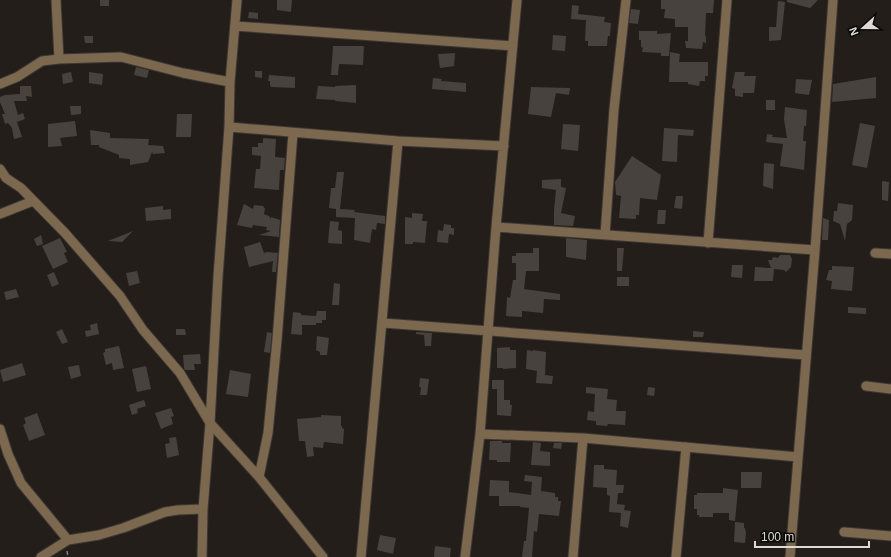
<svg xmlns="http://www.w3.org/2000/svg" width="891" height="557" font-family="Helvetica,sans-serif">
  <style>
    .building { fill: #47423d }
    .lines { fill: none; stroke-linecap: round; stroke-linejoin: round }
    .minor-casing { stroke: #3d3834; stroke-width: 11 }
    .path { stroke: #87837f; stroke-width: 1.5; stroke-dasharray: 4 2; stroke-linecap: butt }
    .minor { stroke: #7c684f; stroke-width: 9 }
  </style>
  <rect width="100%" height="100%" fill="#231e1a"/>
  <path class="building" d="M100 0H109V6H100Z
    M277 0H292L291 12 277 10Z
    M661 0H714L713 13H706L705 36H706V43L703 42 702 49 686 48 685 41H688V27H675V19L664 18 665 9H661Z
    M787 0H818L810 8 787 2Z
    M778 1 785 2 781 40 769 41V27H776Z
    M572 5 579 6 578 14 605 17 604 22 611 23 610 36H608L607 46H588V41H585L586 20 571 19Z
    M631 9 640 10 638 24 629 23Z
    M249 12 258 13V19L248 18Z
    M639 31H657V34L671 33 669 56H661V53L642 52 643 48 641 47V40H639Z
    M553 35 566 36 565 51 552 50Z
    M84 36H93V43H85Z
    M333 46H364L363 65 339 64 338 75H331Z
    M670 52 680 54 679 62H708V76H705V81H700L699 86 688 84V82H669Z
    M455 53 454 66 440 68 438 54Z
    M136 67 149 70 147 78 134 75Z
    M255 71H262V78L255 77Z
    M71 72 73 82 63 84 62 74Z
    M89 72 103 74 102 85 89 83Z
    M735 72H745L744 76H756L754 93H743V97L735 96V89L732 88Z
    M269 75 295 77V88L271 87 270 85V81H268Z
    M876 77V98L832 102 833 84Z
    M433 78 442 79 441 81 466 83V92L432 89Z
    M796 79 812 80 809 95 795 93Z
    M356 85V103L335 101V100L316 99 318 86 335 87V86Z
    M20 86H31L32 97 26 96 27 101H14L18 115 23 113 25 119 17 122 22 137 14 139 12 128 8 123 5 124 2 114H5L0 102V97L5 95 20 94Z
    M531 87 570 88 569 95 556 93 551 117 528 114Z
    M766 100H775V110H766Z
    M70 106H81V114L71 115Z
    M785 107 807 110 806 126H804L803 141H806L804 170 780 166 783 144 766 142 767 134 773 135 772 137 787 138 784 119Z
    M177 114H192L191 137H176Z
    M75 121 77 136 60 138 62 146 48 147V124Z
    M860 123 875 126 867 168 852 165Z
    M563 124 580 125 578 151 561 149Z
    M664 128 694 130 693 136 678 135 677 162 662 161Z
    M90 130 110 133V138L149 139 148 145 163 146 165 153 153 154 152 152 148 162 130 165V159L119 158V155L99 147V145H91Z
    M263 138 276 139 275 157 285 158 284 170H280L279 190 254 188 256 169H260L261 156 252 155V147H258V143H263Z
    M632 156 661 175 657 200 640 198 639 215H636V219L619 218 621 196 616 195 615 182Z
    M764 163 774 164 773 189 763 186Z
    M337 172H344L340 209 355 210 354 212 385 216V224L377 223 376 230 372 229 370 243 354 240 355 218 336 217V209L329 208 331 188H335Z
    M561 179V187L566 188 561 213 575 216 573 226 554 225V211L556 190 542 188V180Z
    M882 181 889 182 888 201 882 200Z
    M676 196H683L682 209 674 208Z
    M838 203 853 205 852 220 847 224 845 241 840 224 833 221 834 211H837Z
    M244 204 253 209 254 205 263 206 265 209 264 214 269 216 271 219V217L280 220 279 237 259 235 271 231 266 230 267 227 253 225 252 228 237 225Z
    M163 206V210L171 209V219L146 221 145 208Z
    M658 210H666L665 224H657Z
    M412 213 423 214 422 221H427L425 243 413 242V244H405V217L412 218Z
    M823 218 829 220 828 240H822Z
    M330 221 339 222 338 230 342 231V244L328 243Z
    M444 224 451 225V228H454V235L449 234 448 243 437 242 438 230 443 231Z
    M133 231 122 242 108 241Z
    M41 235 43 244 37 246 34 239Z
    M60 238 67 252 64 253 68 262 53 269 42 246Z
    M566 238 587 240 586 260 566 257Z
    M260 242 264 253 267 252 278 253 276 272H272L273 261 249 267 244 247Z
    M533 248H539V271H526L524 289 560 294V300L544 299 543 313 522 311V317L506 316 507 297 510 298 513 280H516V263H512V256H516V253H533Z
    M617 248H624L622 271H617Z
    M780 255H790L792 259 791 267 786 272 784 270 774 269 773 281H754L755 267 771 268 768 260H772L773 257 778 258Z
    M732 265H743L742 278 731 277Z
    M832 266 854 267 852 291 831 289 832 281 826 280 829 270H832Z
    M137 271 140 283 129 286 126 273Z
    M54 272 59 284 52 287 47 275Z
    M617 277H629V286H617Z
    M334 283 340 284 339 305H332Z
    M16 289 19 297 6 300 4 292Z
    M848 307 866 308V314L848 313Z
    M317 311H326V320H322V323H316V325H302V335L291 334 293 312 301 313V315L316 316Z
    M97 323 99 334 86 337 85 331 91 330 90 325Z
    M62 329 68 342 62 344 56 332Z
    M176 329H185L186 335H176Z
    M693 331 704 332 703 337H693Z
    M267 332 272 333 270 353 264 352Z
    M416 332 432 333 431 346H425L424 335 416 334Z
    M317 336 329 338 327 355H320V352L316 350Z
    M119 346 124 368 113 370 112 363 106 365 103 353 105 352V349Z
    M510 347V350H516V368L503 369V368H497V348Z
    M527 350 533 351V350L546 352 545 375 553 376 552 384 536 383 537 371 526 369Z
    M200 354 201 364H194L195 370H185L184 368 183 355Z
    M22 363 26 375 3 382 0 370Z
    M79 365 81 376 71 379 68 367Z
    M146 366 151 389 137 392 132 369Z
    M230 370 251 374 248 397 226 394Z
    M420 378 429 379 427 395H420L421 387H419Z
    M492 380H504V400H510V405H512L511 416 497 415V389H492Z
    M586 387 608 389 607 399 617 400 616 411H626L625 425 608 424 607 426 596 425V421L587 420 588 411 594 412 595 394 586 393Z
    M648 387 655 388 654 396 647 395Z
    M144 400 146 406 137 409 138 413 132 415 129 405Z
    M171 408 174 416 171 417 173 424 161 429 155 413Z
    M37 413 45 435 29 441 23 425 26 423 24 418Z
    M321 415 341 416V426H342V428L344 429 343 444 324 442 323 448 313 447 314 456 307 457 305 441H299L297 419 321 417Z
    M176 437 179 455 167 458 165 444 170 443 169 438Z
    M490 441H502V443H511L510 462H497V460H489Z
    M533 442 541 443 540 451 550 452V466L531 465Z
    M554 443H562L561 449 553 448Z
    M594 465H604V469L617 470 616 485H624L623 493H618L617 504 625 505 624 510 631 511 628 528 620 526 621 513 609 512 610 496 607 495V488L593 487Z
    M741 472H762L761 488H741Z
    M525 475 542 477 541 491 555 493V497H558V501H561L559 516 539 514 537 532 534 531 532 557H522L524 541H526L529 508 520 507V506H499V496H489L490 480 509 481V492L531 495 532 482 524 481Z
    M723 488 738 490 735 521 729 520V513H713V517H699V515H697V509H694V495H697V493H723Z
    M735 522 744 523V528H745L746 533 745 543 734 542Z
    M380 535 396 538 393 554 377 550Z
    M435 546 451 548 450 557H434Z"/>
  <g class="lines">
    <defs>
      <path id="minor" d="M56 0 59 59
        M235 26 513 46
        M0 84 17 77 42 61 59 59 121 57 183 73 230 82
        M229 127 398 141 504 146
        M0 169 6 178 21 188 65 233 120 296 143 330 180 373 210 423 259 477 323 557
        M0 214 33 201
        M496 227 815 250
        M605 235 614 109 626 0
        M708 243 727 0
        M875 253 891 254
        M383 323 806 355
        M866 386 891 389
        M0 429 8 454 21 483 68 540
        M480 434 583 438 798 457
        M259 477 268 433 277 340 293 133
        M844 532 891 536
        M41 557 68 540 99 535 123 528 165 512 178 510 203 509
        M202 557 203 509 210 423 218 277 229 127 230 82 237 0
        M361 557 398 141
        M465 557 480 434 496 227 517 0
        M573 557 583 438
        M676 557 686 447
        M790 557 815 250 833 0"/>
    </defs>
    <use href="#minor" class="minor-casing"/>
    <path class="path" d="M67 551 68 557"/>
    <use href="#minor" class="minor"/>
  </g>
  <g transform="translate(863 28) rotate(249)" stroke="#0a0907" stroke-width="3" paint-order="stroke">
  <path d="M0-3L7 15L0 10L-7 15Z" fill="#dedbd7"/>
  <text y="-6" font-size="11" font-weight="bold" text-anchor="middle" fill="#dedbd7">N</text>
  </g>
  <path d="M755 541v6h114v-6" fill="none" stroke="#dedbd7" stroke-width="2"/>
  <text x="761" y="541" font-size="12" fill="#dedbd7" stroke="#0a0907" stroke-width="3" paint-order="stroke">100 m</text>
</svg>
